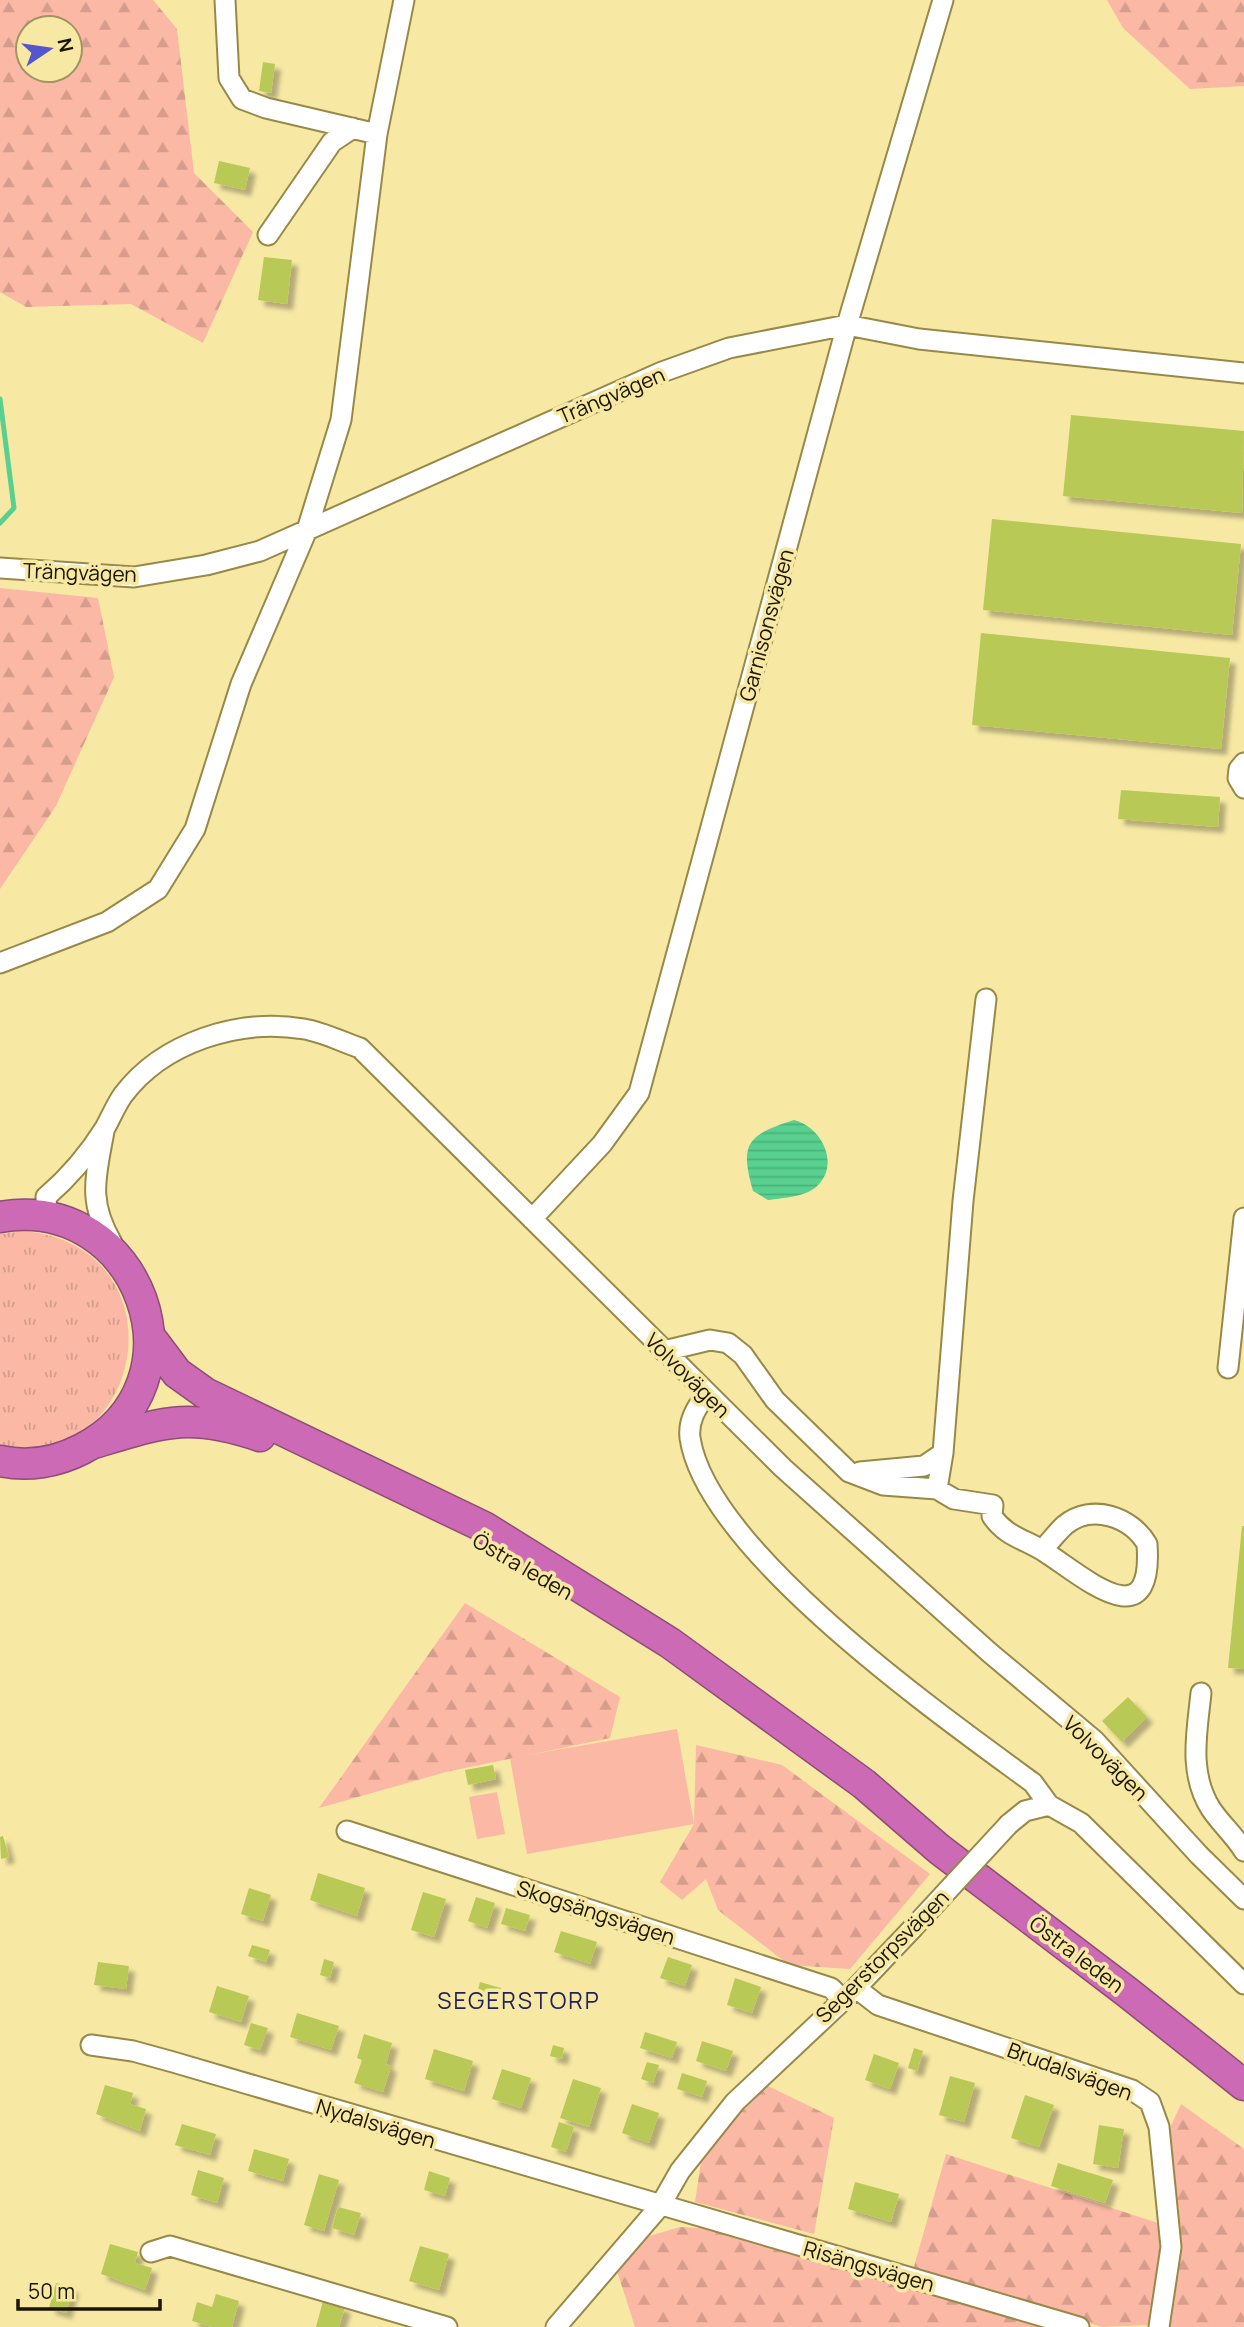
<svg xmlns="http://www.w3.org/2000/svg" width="1244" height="2327" font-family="Manrope,sans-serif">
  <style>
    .grass { fill: url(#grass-tufts) }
    .forest { fill: url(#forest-firs); fill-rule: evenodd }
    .park { fill: #fab8a5 }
    .water { fill: url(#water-rules) }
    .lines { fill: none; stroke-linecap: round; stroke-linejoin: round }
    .stream { stroke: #58d08f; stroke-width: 5 }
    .building { fill: #b8ca55; filter: url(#shadow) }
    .minor-casing { stroke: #988948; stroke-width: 23 }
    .highway-casing { stroke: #8e4c76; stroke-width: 33 }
    .minor { stroke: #fff; stroke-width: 19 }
    .highway { stroke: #cc6ab5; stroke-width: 30 }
    .minor-bridge-casing { stroke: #988948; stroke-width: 23; stroke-linecap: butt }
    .minor-bridge { stroke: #fff; stroke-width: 19 }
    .labels { text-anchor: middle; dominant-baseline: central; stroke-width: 7; stroke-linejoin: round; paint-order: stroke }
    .street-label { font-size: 21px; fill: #1b1500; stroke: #f7e8a4 }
    .neighbourhood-label { font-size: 23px; letter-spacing: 2px; fill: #21225b; stroke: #f7e8a4 }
  </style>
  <defs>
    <pattern id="grass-tufts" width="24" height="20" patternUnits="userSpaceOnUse" patternTransform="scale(1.75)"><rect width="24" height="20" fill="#fab8a5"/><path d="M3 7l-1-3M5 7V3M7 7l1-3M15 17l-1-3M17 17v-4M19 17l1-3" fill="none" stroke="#d69d8c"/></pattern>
    <pattern id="forest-firs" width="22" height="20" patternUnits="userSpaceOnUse" patternTransform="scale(1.75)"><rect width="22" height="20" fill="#fab8a5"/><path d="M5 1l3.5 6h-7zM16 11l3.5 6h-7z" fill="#d69d8c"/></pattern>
    <pattern id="water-rules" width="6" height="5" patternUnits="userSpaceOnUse" patternTransform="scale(1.75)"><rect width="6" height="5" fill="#58d08f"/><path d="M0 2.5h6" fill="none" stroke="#4cb27a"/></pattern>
    <filter id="shadow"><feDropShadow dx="6" dy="6" stdDeviation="2" flood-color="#0004"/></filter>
  </defs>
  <rect width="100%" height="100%" fill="#f7e8a4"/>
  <path class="grass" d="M25 1231C186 1248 145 1476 0 1445V1234Z"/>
  <path class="forest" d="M0 0H153L177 29 194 173 253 232 203 343 131 304 26 307 0 292ZM28 28H70V70H28Z
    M1107 0H1244V86L1190 89 1123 28Z
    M0 588 98 598 114 677 56 806 0 889Z
    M465 1603 620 1697 610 1738 446 1772 319 1808Z
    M696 1745 782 1765 930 1874 850 1969 789 1965 718 1910 706 1879 682 1900 660 1882 694 1824Z
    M766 2085 834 2118 814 2234 695 2202 702 2155Z
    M1181 2104 1244 2149V2327H1164L1175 2226 1170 2128Z
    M946 2154 1161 2224 1159 2300 1148 2325 1102 2327 913 2270Z
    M680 2227 718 2229 1039 2327H635L617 2271 646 2237Z"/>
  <path class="park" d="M677 1729 694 1824 527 1854 510 1758Z
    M497 1792 505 1834 477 1839 469 1797Z"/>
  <path class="water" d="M794 1120C822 1127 841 1165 816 1187 805 1197 782 1198 768 1200L753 1191C739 1142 748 1135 794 1120Z"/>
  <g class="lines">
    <path class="stream" d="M0 399 14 508 0 523"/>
  </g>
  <path class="building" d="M263 62 275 64 271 93 259 91Z
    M219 161 250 168 245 190 214 183Z
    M264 257 292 260 287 304 258 300Z
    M1071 415 1244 431 1242 513 1063 496Z
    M992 519 1241 544 1232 635 983 610Z
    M981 633 1230 658 1221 749 972 725Z
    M1121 790 1220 797 1218 827 1118 819Z
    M1242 1526H1244V1669L1228 1668Z
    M1128 1697 1147 1717 1122 1742 1102 1721Z
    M493 1765 496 1779 468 1785 465 1770Z
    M3 1836 9 1857 1 1859 0 1837Z
    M318 1873 365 1888 357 1916 310 1900Z
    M249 1888 271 1895 263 1921 241 1914Z
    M423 1892 446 1899 434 1937 411 1930Z
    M476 1897 495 1903 487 1928 468 1921Z
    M506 1908 530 1915 525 1931 501 1924Z
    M561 1931 597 1942 590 1964 554 1952Z
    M252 1945 270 1950 266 1962 248 1956Z
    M668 1957 692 1965 685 1986 660 1978Z
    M324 1959 334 1962 330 1978 320 1975Z
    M98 1962 129 1966 126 1989 94 1985Z
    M735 1978 761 1987 752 2013 727 2005Z
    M480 1982 501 1988 498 1999 477 1993Z
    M217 1986 249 1996 241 2022 209 2012Z
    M297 2013 339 2026 331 2050 290 2037Z
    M251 2023 268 2028 260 2050 244 2045Z
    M645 2032 677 2042 672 2058 640 2048Z
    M364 2034 392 2043 386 2064 391 2066 383 2092 354 2083 362 2060 357 2058Z
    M702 2041 733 2051 726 2071 696 2061Z
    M553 2045 564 2048 562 2059 550 2056Z
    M914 2048 923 2051 917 2071 908 2068Z
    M434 2049 473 2061 464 2091 425 2079Z
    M874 2054 899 2063 890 2089 865 2080Z
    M647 2062 659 2065 653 2083 641 2079Z
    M502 2069 531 2078 521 2108 492 2099Z
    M682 2073 707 2081 702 2097 677 2089Z
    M950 2076 975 2083 964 2122 939 2115Z
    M573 2079 601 2088 589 2127 560 2118Z
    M105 2085 133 2093 130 2104 146 2109 140 2131 96 2114Z
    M1025 2095 1054 2105 1039 2147 1011 2138Z
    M632 2104 659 2113 649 2143 622 2133Z
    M559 2122 574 2127 566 2152 551 2147Z
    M182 2124 216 2134 210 2155 175 2145Z
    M1099 2125 1124 2129 1118 2168 1093 2164Z
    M254 2149 289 2159 283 2181 248 2171Z
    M1058 2163 1113 2180 1105 2203 1051 2186Z
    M198 2170 224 2178 217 2203 191 2195Z
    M429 2171 450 2178 445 2196 424 2190Z
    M319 2174 339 2180 324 2231 304 2225Z
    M855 2182 899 2194 891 2222 848 2209Z
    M338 2207 361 2213 354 2235 332 2228Z
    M110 2244 138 2252 135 2263 152 2268 145 2290 101 2274Z
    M420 2246 449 2254 439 2290 409 2281Z
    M56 2283 73 2288 66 2313 49 2308Z
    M216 2294 239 2301 232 2327H212L192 2321 197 2302 212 2307Z
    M323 2301 345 2307 339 2327H316Z"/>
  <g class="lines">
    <defs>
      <path id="minor" d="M225 0 229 78 242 99 266 108 377 134
        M268 235 332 142 353 128
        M0 568 134 577 206 565 260 551 662 372 729 348 847 325 919 339 1244 373
        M1244 763 1239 769 1238 778 1244 788
        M0 963 107 922 158 889 195 829 241 684 307 530 341 420 377 134 404 0
        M104 1131C96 1177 87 1200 112 1243
        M47 1216 46 1197C68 1178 90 1152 105 1128 111 1117 116 1105 123 1095 163 1042 239 1018 304 1029 323 1032 342 1042 360 1048L783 1468 990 1653 1094 1740 1199 1855 1244 1899
        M532 1219 602 1144 639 1093 847 325 943 0
        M664 1351 710 1340 728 1343 743 1355 775 1400 849 1472 883 1485 937 1489 954 1499 993 1505 992 1516C1006 1537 1025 1539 1045 1552 1084 1577 1154 1641 1147 1544 1131 1517 1092 1503 1065 1525 1057 1532 1050 1542 1042 1550
        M1228 1368 1244 1218
        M706 1395C696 1408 688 1421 690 1438 707 1551 942 1716 1033 1783L1049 1805
        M860 1472 924 1466 943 1453
        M937 1489 943 1453 963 1201 986 999
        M1201 1693C1197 1732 1188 1773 1211 1809 1221 1824 1235 1836 1244 1851
        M1009 1824 1025 1811 1049 1805 1081 1823 1244 1984
        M347 1831 831 1988 842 1999
        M856 1988 878 2005 1132 2090 1150 2102 1159 2127 1171 2247 1159 2327
        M91 2045 133 2051 173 2062 1079 2327
        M151 2252 170 2246 447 2327
        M556 2327 660 2206 680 2171 735 2102 856 1988 912 1929"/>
      <path id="highway" d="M0 1217C141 1193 209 1384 82 1449 57 1462 28 1467 0 1461
        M150 1337 177 1373 205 1393 484 1527 670 1643 864 1784 939 1849 1127 1992 1244 2085
        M94 1443C164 1422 188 1412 260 1436"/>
    </defs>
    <use href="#minor" class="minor-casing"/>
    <use href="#highway" class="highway-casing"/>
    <use href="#minor" class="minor"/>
    <use href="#highway" class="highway"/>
    <defs>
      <path id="minor-bridge" d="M912 1929 1009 1824"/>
    </defs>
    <use href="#minor-bridge" class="minor-bridge-casing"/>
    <use href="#minor-bridge" class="minor-bridge"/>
  </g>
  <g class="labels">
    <g class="street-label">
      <text transform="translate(611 395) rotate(-23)">Trängvägen</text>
      <text transform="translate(80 572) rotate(2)">Trängvägen</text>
      <text transform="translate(766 625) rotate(-75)">Garnisonsvägen</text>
      <text transform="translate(688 1375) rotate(45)">Volvovägen</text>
      <text transform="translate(523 1566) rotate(30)">Östra leden</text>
      <text transform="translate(1106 1758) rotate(45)">Volvovägen</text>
      <text transform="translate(596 1912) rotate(18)">Skogsängsvägen</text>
      <text transform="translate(1077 1954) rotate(37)">Östra leden</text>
      <text transform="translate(882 1956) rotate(-45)">Segerstorpsvägen</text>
      <text transform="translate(1070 2071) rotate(20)">Brudalsvägen</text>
      <text transform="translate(376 2123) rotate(17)">Nydalsvägen</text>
      <text transform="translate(869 2266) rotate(16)">Risängsvägen</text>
    </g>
    <g class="neighbourhood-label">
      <text x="519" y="2000">SEGERSTORP</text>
    </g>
  </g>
  <g transform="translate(49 49) rotate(77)"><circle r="33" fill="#f7e8a4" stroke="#9f9462" stroke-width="2"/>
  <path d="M0-5L12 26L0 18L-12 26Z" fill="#5356cd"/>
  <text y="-10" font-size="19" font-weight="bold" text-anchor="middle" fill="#1b1500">N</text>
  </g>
  <path d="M18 2299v10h142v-10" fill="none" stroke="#1b1500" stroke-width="3.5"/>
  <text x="28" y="2299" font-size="21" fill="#1b1500" stroke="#f7e8a4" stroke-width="5" paint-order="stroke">50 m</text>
</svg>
